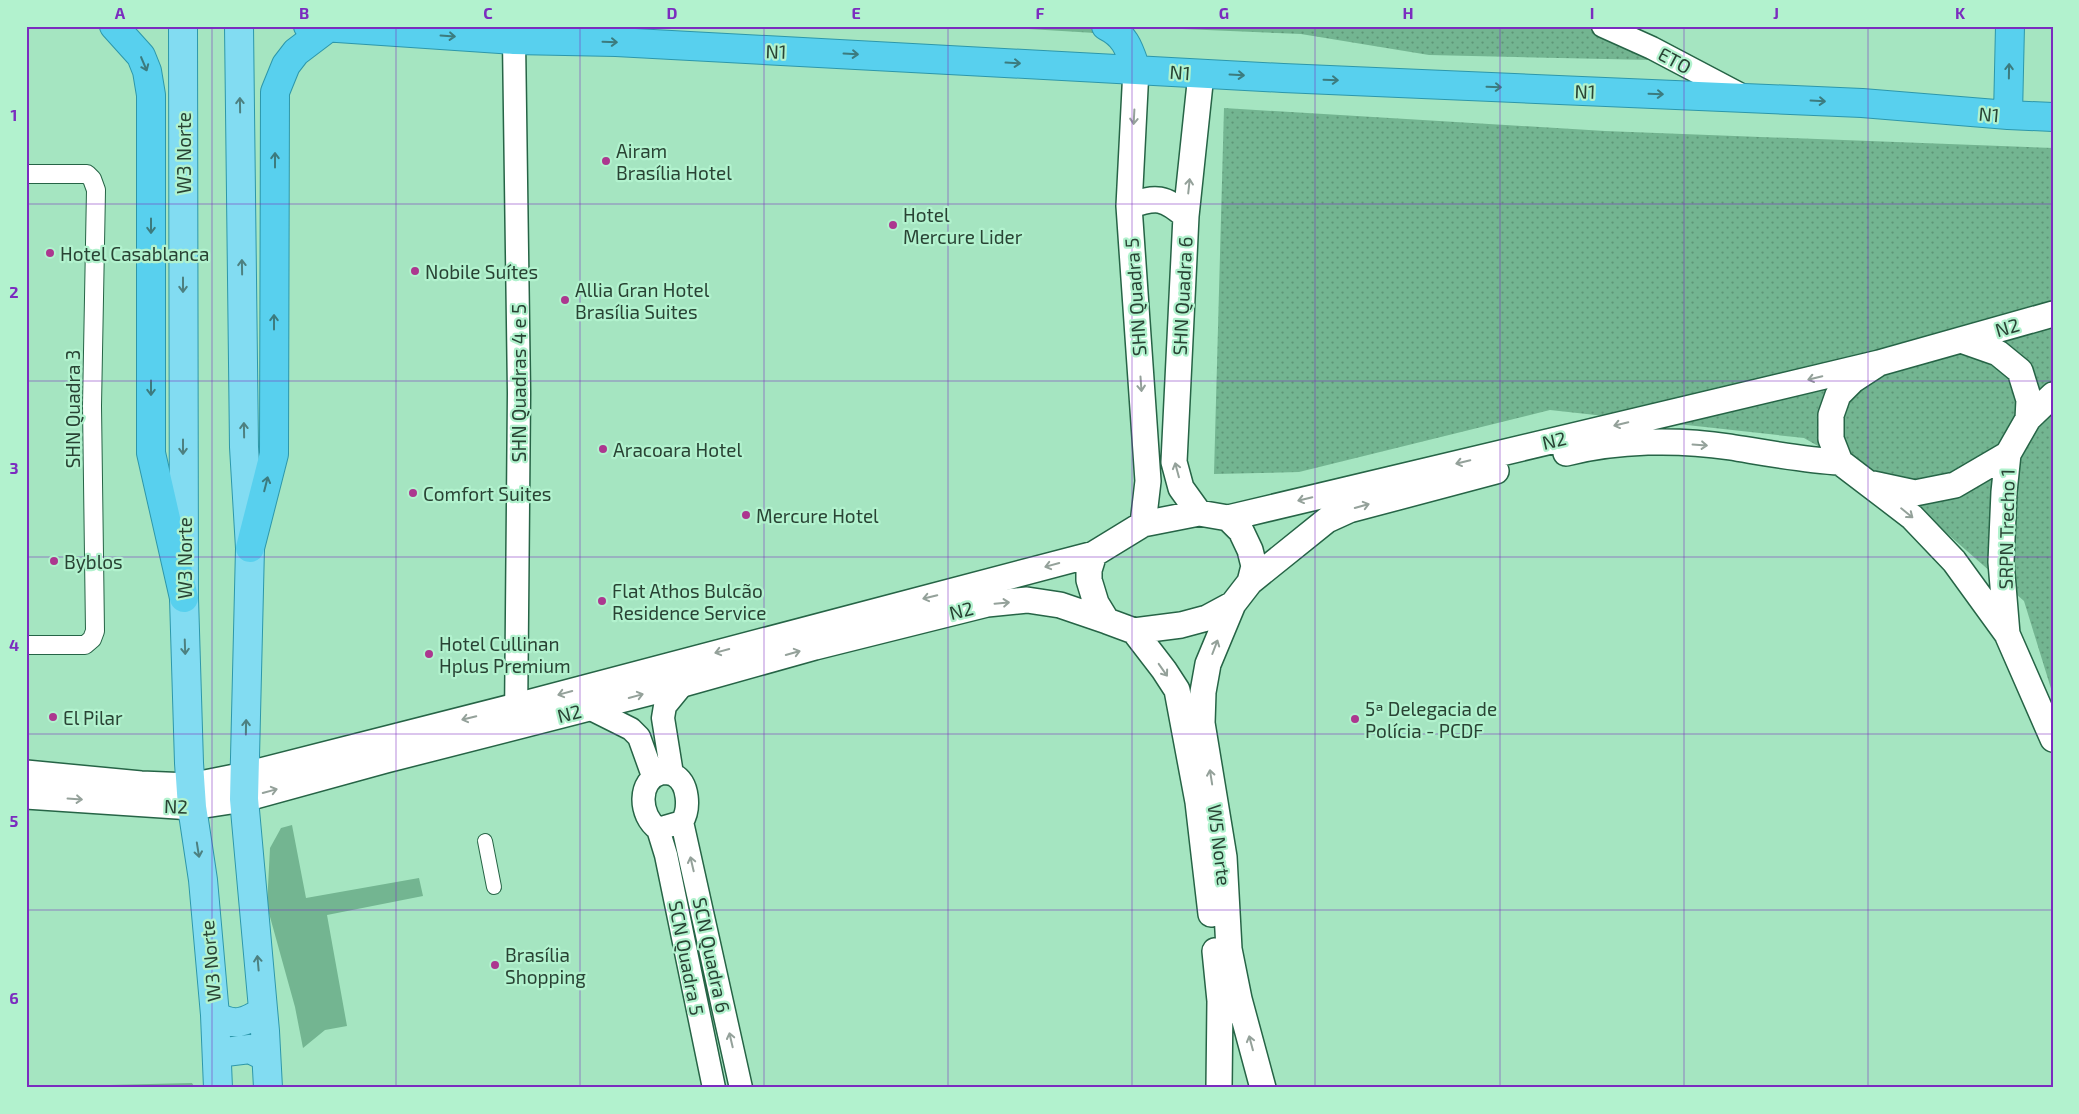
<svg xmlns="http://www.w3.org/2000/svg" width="2079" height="1114" font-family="'Exo 2',sans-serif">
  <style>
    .grass { fill: url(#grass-dots) }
    .garden { fill: #73b591 }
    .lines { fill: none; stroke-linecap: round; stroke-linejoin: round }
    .pedestrian-casing { stroke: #266446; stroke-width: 16 }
    .minor-casing { stroke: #266446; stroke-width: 20 }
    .tertiary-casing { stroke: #266446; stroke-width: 25 }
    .secondary-casing { stroke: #266446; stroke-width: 28 }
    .primary-casing { stroke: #2d97aa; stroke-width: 30 }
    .trunk-casing { stroke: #2d97aa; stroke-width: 30 }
    .pedestrian { stroke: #fff; stroke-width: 14 }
    .minor { stroke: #fff; stroke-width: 18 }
    .tertiary { stroke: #fff; stroke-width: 22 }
    .secondary { stroke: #fff; stroke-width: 25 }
    .primary { stroke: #82dcf2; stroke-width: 28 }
    .trunk { stroke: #58d0ee; stroke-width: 28 }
    .oneway { stroke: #3c7b7e }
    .oneway2 { stroke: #4d8080 }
    .oneway3 { stroke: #94a19a }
    .grid { fill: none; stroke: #7b2cbf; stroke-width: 1; stroke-opacity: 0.55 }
    .poi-dot { fill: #ac378f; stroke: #b2f2ce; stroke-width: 2 }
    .labels { text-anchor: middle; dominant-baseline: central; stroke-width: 4.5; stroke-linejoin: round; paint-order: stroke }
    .street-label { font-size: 19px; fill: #294334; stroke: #b2f2ce }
    .poi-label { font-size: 19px; fill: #294334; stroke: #b2f2ce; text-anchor: start }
    .neatline { fill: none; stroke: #7b2cbf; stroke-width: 2 }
    .grid-label { font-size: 16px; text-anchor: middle; font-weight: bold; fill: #7b2cbf }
  </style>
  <defs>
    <pattern id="grass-dots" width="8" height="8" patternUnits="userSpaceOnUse" patternTransform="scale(1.25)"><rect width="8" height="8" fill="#73b591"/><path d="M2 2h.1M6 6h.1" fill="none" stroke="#5e9577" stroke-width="1.8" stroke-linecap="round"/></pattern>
  </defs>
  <rect width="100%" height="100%" fill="#a5e5c1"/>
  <path class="grass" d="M980 26H1082L1112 34Z
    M1111 26H1585L1626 43 1651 60 1429 55 1301 34Z
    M1224 108 1605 131 2053 148V695L2024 601 1902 494 1804 438 1550 410 1299 472 1214 474Z"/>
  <path class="garden" d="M292 825 306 898 419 878 423 896 327 915 347 1026 325 1030 303 1048 295 1007 267 906 270 848 281 828Z
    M192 1083 195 1088H26V1087Z"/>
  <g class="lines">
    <defs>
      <path id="pedestrian" d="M485 841 494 887"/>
      <path id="minor" d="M26 174H87L92 179 96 190 92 406 95 631 92 639 85 645H26"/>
      <path id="tertiary" d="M1603 26 1652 48 1745 97
        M514 40 519 393 516 724
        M589 708 631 729 639 737 653 776
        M662 773C666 773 670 773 674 775 689 783 690 809 682 822L658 829C639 816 637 780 662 773Z
        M672 774 663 718 665 706 683 684
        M682 822 741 1088
        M658 829 666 855 714 1088"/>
      <path id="secondary" d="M1136 69 1129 206 1148 481 1143 524
        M1129 206C1157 196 1164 197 1186 216
        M2053 314 1879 363 1853 380 1838 395 1831 415V439L1840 462 1912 517 1954 561 2007 634 2053 739
        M2028 419 2053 395
        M1566 453C1618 440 1677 439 1730 447 1767 453 1803 460 1840 462
        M1873 484 1915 493 1955 485 2008 454 2028 419 2029 400 2020 371 1998 353 1961 340
        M1199 513 1181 488 1174 462 1186 216 1201 74
        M1228 518 1241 531 1250 550 1254 566 1250 582 1233 604 1207 618 1181 625 1134 631 1107 621 1096 603 1089 580V570L1094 554 1143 524 1199 513 1228 518 1879 363
        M1250 582 1327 520 1349 510 1496 471
        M1233 604 1208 664 1203 692 1202 723 1224 857 1229 949 1239 999 1263 1088
        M1134 631 1164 670 1177 690 1198 802 1211 914
        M2007 634 2001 562 2004 492 2008 454
        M26 773 141 784 190 786 245 775 516 706 1094 554
        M26 796 192 807 244 799 386 760 683 684 815 647 987 604 1027 600 1060 605 1107 621
        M1215 951 1220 1001 1219 1088"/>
      <path id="primary" d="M183 26 184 598 189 763 192 807 203 880 215 1015 218 1088
        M239 26 244 447 250 548 244 799 265 1031 268 1088
        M215 1015C233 1027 245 1023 263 1011
        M217 1053 250 1049 266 1057"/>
      <path id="trunk" d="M114 26 141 56 147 71 151 95V453L184 598
        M308 26 514 40 616 42 1283 78 1862 103 2008 115 2053 117
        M1106 26C1126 36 1129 49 1136 69
        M2008 115 2010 26
        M250 548 274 454 275 92 286 65 296 52 329 27"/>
    </defs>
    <use href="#pedestrian" class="pedestrian-casing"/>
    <use href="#minor" class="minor-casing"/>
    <use href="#tertiary" class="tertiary-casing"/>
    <use href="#secondary" class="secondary-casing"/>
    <use href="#primary" class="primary-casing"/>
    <use href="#trunk" class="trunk-casing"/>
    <use href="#pedestrian" class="pedestrian"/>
    <use href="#minor" class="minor"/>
    <use href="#tertiary" class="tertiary"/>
    <use href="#secondary" class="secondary"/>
    <use href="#primary" class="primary"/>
    <use href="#trunk" class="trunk"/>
  </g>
  <defs><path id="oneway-shaft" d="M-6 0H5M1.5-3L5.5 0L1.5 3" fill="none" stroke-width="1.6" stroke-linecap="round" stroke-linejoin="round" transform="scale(1.25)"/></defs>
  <g class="oneway">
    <use href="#oneway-shaft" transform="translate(448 36) rotate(4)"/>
    <use href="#oneway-shaft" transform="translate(610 42) rotate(2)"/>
    <use href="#oneway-shaft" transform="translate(851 54) rotate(3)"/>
    <use href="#oneway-shaft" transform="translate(1013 63) rotate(3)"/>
    <use href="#oneway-shaft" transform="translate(144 64) rotate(67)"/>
    <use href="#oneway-shaft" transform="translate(2009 71) rotate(-89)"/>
    <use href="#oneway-shaft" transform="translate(1237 75) rotate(3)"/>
    <use href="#oneway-shaft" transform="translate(1331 80) rotate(2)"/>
    <use href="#oneway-shaft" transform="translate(1494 87) rotate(2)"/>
    <use href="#oneway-shaft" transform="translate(1656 94) rotate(2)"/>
    <use href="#oneway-shaft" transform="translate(1818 101) rotate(3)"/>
    <use href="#oneway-shaft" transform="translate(275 160) rotate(-90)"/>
    <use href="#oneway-shaft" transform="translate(151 226) rotate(90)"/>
    <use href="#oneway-shaft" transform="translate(274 322) rotate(-90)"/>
    <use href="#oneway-shaft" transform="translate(151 388) rotate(90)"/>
    <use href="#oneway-shaft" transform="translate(266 484) rotate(-76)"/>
  </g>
  <g class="oneway2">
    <use href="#oneway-shaft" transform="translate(240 105) rotate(-91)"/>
    <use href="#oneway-shaft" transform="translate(242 267) rotate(-91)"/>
    <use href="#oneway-shaft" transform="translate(183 285) rotate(90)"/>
    <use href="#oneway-shaft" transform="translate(244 430) rotate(-91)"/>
    <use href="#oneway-shaft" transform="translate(183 447) rotate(90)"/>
    <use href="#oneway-shaft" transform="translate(185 647) rotate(88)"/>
    <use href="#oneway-shaft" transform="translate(246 727) rotate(-89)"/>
    <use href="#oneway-shaft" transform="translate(198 850) rotate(81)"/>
    <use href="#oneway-shaft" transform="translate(258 963) rotate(-95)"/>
  </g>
  <g class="oneway3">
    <use href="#oneway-shaft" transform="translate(1134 117) rotate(93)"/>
    <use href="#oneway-shaft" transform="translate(1189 186) rotate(-84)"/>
    <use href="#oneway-shaft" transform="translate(1815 378) rotate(167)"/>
    <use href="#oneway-shaft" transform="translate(1141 384) rotate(86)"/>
    <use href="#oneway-shaft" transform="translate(1621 424) rotate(167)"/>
    <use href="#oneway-shaft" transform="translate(1700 445) rotate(4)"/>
    <use href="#oneway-shaft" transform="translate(1463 462) rotate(167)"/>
    <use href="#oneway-shaft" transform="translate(1177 470) rotate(-105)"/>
    <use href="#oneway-shaft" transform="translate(1305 499) rotate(167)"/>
    <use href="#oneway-shaft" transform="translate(1362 506) rotate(-16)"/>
    <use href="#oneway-shaft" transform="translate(1907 513) rotate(39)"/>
    <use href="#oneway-shaft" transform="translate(1052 565) rotate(165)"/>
    <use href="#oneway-shaft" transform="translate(930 597) rotate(166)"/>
    <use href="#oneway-shaft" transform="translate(1002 603) rotate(-5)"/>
    <use href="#oneway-shaft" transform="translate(1215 647) rotate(-69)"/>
    <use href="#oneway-shaft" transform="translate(722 651) rotate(165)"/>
    <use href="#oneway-shaft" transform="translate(793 653) rotate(-16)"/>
    <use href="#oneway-shaft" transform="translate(1163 670) rotate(55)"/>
    <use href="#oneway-shaft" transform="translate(565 693) rotate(165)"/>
    <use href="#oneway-shaft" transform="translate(636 696) rotate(-15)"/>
    <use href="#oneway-shaft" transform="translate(469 718) rotate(166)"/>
    <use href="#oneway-shaft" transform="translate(1211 777) rotate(-99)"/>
    <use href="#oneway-shaft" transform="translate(270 791) rotate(-15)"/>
    <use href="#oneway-shaft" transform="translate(75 799) rotate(4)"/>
    <use href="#oneway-shaft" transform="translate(692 864) rotate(-103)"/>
    <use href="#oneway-shaft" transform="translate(731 1040) rotate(-103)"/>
    <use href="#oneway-shaft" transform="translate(1251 1043) rotate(-105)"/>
  </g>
  <path class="grid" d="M212 26V1088M396 26V1088M580 26V1088M764 26V1088M948 26V1088M1132 26V1088M1315 26V1088M1500 26V1088M1684 26V1088M1868 26V1088M26 204H2053M26 381H2053M26 557H2053M26 734H2053M26 910H2053"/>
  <g class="poi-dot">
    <circle cx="606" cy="161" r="5"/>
    <circle cx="893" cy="225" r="5"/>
    <circle cx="50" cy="253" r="5"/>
    <circle cx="415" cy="271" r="5"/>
    <circle cx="565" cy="300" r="5"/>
    <circle cx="603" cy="449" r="5"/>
    <circle cx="413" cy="493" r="5"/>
    <circle cx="746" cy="515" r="5"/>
    <circle cx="54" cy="561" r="5"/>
    <circle cx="602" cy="601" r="5"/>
    <circle cx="429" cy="654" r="5"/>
    <circle cx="53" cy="717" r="5"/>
    <circle cx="1355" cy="719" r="5"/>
    <circle cx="495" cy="965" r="5"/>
  </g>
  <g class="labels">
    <g class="street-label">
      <text transform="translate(776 51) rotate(2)">N1</text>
      <text transform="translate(1675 60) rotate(28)">ETO</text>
      <text transform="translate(1180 72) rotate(4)">N1</text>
      <text transform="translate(1585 91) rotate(2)">N1</text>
      <text transform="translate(1989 114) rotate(5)">N1</text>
      <text transform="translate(183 153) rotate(-90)">W3 Norte</text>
      <text transform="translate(1182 296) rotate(-87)">SHN Quadra 6</text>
      <text transform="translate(1135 297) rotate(-94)">SHN Quadra 5</text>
      <text transform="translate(2007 327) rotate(-16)">N2</text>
      <text transform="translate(518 383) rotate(-90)">SHN Quadras 4 e 5</text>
      <text transform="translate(72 409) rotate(-90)">SHN Quadra 3</text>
      <text transform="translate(1554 440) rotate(-13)">N2</text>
      <text transform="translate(2006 529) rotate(-89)">SRPN Trecho 1</text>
      <text transform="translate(184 558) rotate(-90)">W3 Norte</text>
      <text transform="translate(961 610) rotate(-14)">N2</text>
      <text transform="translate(569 713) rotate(-14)">N2</text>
      <text transform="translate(176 806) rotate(2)">N2</text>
      <text transform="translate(1220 845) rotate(83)">W5 Norte</text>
      <text transform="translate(712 955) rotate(78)">SCN Quadra 6</text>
      <text transform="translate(687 958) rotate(79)">SCN Quadra 5</text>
      <text transform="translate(210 961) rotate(-95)">W3 Norte</text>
    </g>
    <g class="poi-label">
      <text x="616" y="150">Airam<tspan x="616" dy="22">Brasília Hotel</tspan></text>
      <text x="903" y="214">Hotel<tspan x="903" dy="22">Mercure Lider</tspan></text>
      <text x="60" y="253">Hotel Casablanca</text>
      <text x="425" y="271">Nobile Suítes</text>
      <text x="575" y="289">Allia Gran Hotel<tspan x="575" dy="22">Brasília Suites</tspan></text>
      <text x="613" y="449">Aracoara Hotel</text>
      <text x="423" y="493">Comfort Suites</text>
      <text x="756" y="515">Mercure Hotel</text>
      <text x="64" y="561">Byblos</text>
      <text x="612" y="590">Flat Athos Bulcão<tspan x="612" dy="22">Residence Service</tspan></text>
      <text x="439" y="643">Hotel Cullinan<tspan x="439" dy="22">Hplus Premium</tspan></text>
      <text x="1365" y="708">5ª Delegacia de<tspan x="1365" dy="22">Polícia - PCDF</tspan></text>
      <text x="63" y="717">El Pilar</text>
      <text x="505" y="954">Brasília<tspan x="505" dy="22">Shopping</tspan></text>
    </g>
  </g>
  <rect width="2079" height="1114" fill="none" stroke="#b2f2ce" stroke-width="55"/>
  <rect x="28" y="28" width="2024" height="1058" class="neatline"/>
  <g class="grid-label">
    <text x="120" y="19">A</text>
    <text x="304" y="19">B</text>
    <text x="488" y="19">C</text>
    <text x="672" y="19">D</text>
    <text x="856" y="19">E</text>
    <text x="1040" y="19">F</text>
    <text x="1224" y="19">G</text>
    <text x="1408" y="19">H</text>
    <text x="1592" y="19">I</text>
    <text x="1776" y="19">J</text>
    <text x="1960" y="19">K</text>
    <text x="14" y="121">1</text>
    <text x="14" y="298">2</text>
    <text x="14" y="474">3</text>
    <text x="14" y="651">4</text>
    <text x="14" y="827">5</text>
    <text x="14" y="1004">6</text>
  </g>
</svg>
